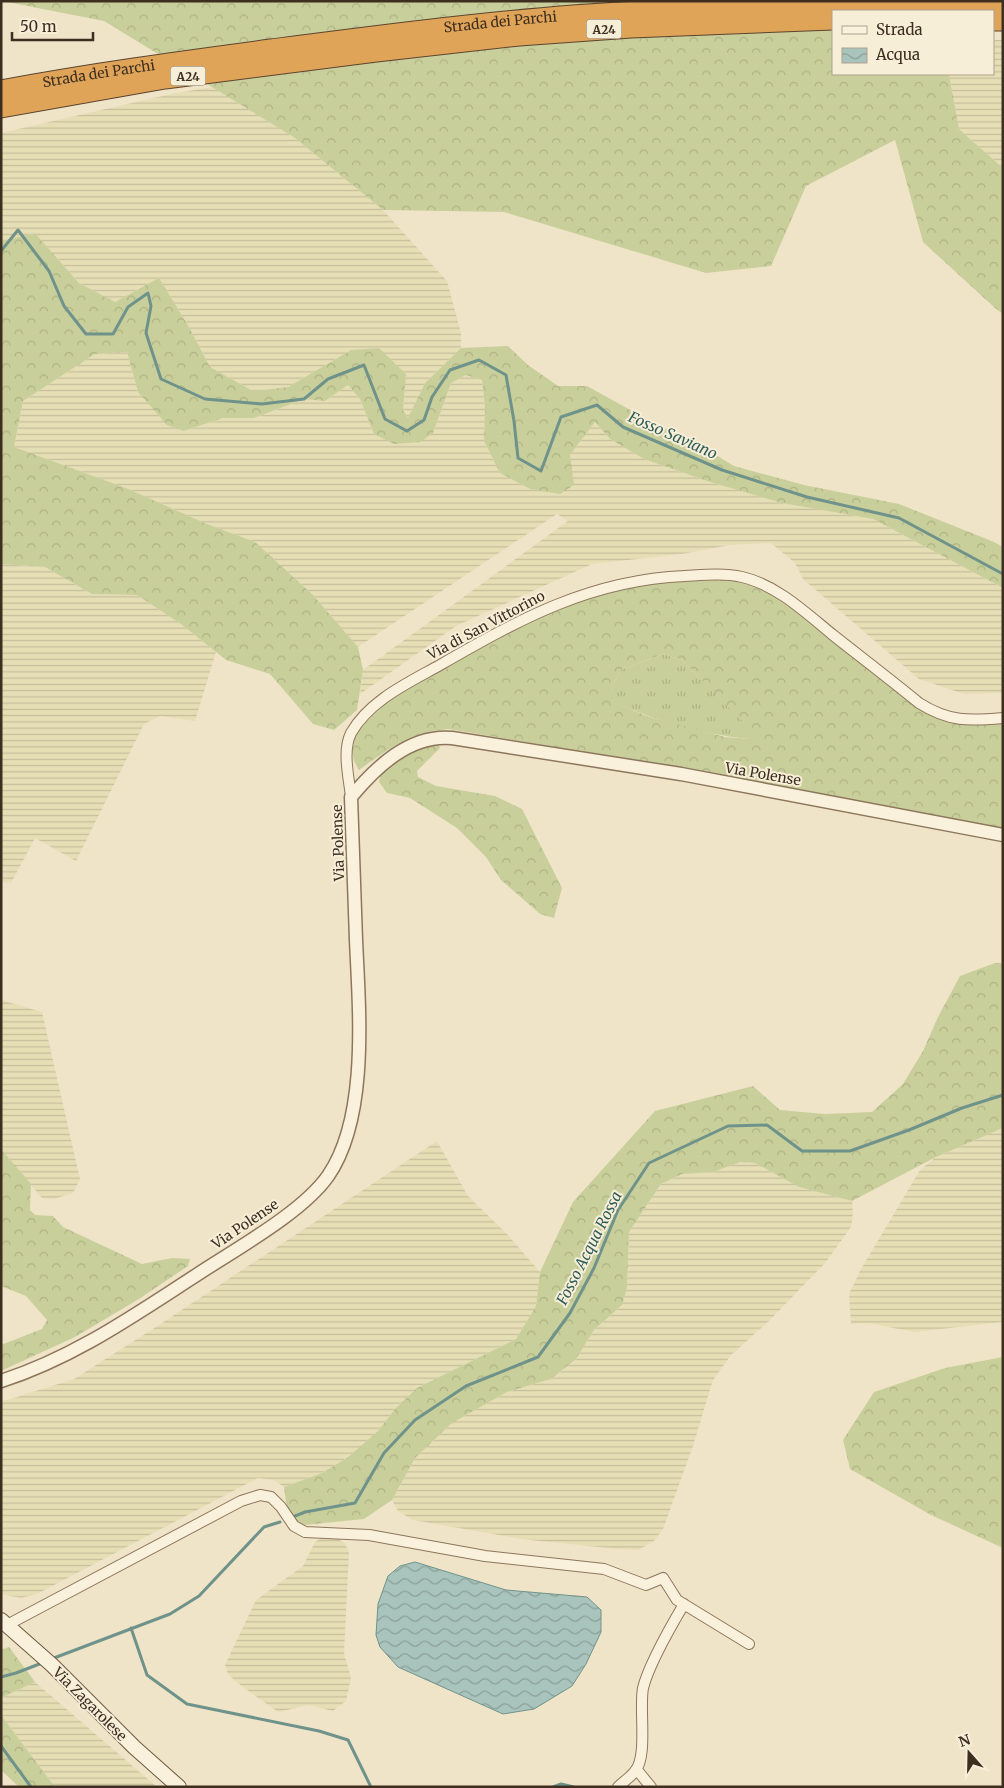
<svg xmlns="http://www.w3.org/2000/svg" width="1004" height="1788" font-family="Merriweather,serif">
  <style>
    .farmland { fill: url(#farmland-rules) }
    .grass { fill: url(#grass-tufts) }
    .forest { fill: url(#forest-crowns); fill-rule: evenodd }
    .water { fill: url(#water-waves); stroke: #6f938a }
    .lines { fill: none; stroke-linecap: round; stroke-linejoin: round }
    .stream { stroke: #6f938a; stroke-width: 3 }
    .minor-casing { stroke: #8d765c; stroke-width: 12 }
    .tertiary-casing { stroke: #8d765c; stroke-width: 15 }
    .secondary-casing { stroke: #6f573f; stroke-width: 16 }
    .motorway-casing { stroke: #5b4430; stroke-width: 21 }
    .minor { stroke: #faf1dc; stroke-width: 10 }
    .tertiary { stroke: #faf1dc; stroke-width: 12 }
    .secondary { stroke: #faf1dc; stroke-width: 14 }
    .motorway { stroke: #e0a458; stroke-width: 19 }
    .labels { text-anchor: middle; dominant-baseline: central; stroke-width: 4; stroke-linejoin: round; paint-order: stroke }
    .shield { fill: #f7eed8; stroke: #756857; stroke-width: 1 }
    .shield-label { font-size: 12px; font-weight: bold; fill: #3d2e20 }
    .street-label { font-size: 14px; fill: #3d2e20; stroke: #f7eed8 }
    .water-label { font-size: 15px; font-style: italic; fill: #2f5d5a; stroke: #f7eed8 }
  </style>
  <defs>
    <pattern id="farmland-rules" width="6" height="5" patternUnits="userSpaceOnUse" patternTransform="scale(1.25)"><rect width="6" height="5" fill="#e6deb5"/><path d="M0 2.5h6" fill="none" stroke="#c6bf9b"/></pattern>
    <pattern id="grass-tufts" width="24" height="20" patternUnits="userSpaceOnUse" patternTransform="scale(1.25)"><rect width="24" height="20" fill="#c9cf9b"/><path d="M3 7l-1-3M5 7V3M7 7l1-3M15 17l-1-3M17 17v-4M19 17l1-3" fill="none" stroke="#aeb285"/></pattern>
    <pattern id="forest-crowns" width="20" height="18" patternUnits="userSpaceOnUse" patternTransform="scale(1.25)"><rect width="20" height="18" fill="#c9cf9b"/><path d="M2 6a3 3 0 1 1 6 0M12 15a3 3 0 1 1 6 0" fill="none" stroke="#aeb285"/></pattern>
    <pattern id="water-waves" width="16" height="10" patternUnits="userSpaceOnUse" patternTransform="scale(1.25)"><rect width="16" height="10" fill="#a9c4bc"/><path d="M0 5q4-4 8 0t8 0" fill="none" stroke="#8ba098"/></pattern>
  </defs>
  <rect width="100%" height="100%" fill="#f0e4c8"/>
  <path class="farmland" d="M993 40H1003V168L959 129 949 74H993Z
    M212 87 295 138 383 210 447 281 461 333V348L425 383 408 419 403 410 406 374 351 350 288 387 253 391 210 367 189 327 159 278 115 302 79 283 35 233 1 241V133L171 94Z
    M127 352 138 392 184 431 223 418H254L304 399 325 401 348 385 360 399 374 434 433 433 451 383 466 375 482 380 485 407 484 441 500 473 530 489 570 455 595 422 610 439 644 459 710 482 782 503 873 519 1003 588V693L964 694 919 679 803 579 795 563 771 543 730 545 682 554 592 564 456 626 360 694 363 670 568 521 557 514 358 647 313 595 255 542 207 524 126 488 14 447 23 401 95 354Z
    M1 564 45 567 92 594 137 595 181 624 216 652 195 721 160 716 144 724 76 861 35 838 11 883 1 882Z
    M1 1000 42 1012 80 1179 73 1193 54 1199 42 1198 1 1149Z
    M1003 1128V1322L914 1332 868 1323 851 1324 849 1294 861 1269 920 1170 936 1157Z
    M437 1141 468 1196 507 1234 540 1272 536 1306 516 1339 417 1388 395 1409 378 1431 347 1458 322 1473 284 1487 274 1480 258 1478 37 1594 21 1598 1 1594V1402L74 1379 156 1327Z
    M741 1162 755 1163 799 1187 852 1201 853 1213 851 1227 826 1262 769 1321 731 1355 713 1380 693 1446 663 1529 654 1541 638 1550 618 1549 521 1539 413 1520 398 1511 392 1500 415 1458 452 1423 507 1392 551 1379 576 1359 594 1330 622 1305 627 1288 629 1232 661 1184 682 1174 713 1172Z
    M323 1537 336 1538 345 1543 349 1552 344 1653 351 1678 346 1701 333 1711 309 1705 278 1712 235 1681 228 1674 225 1665 256 1600 303 1566 315 1542Z
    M35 1682 157 1787H55L1 1715V1698Z"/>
  <path class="grass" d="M663 654 682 660 752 730 749 739C703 735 657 720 614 703L612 686 621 670Z"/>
  <path class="forest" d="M2 1H898L833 11V74H949L959 129 1003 168V314L995 308 923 242 895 140 806 186 771 266 706 273 504 212 383 210 295 138 104 21Z
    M35 233 79 283 115 302 159 278 189 327 210 367 253 391 288 387 351 350 379 348 406 374 403 410 408 418 425 383 461 348 508 346 528 365 558 386H587L661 427 690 439 734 466 804 485 899 504 994 542 1003 547V588L873 519 782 503 710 482 644 459 610 439 595 422 570 455 574 485 560 494 530 489 500 473 484 441 485 407 482 380 466 375 451 383 433 433 420 442 394 444 374 434 360 399 348 385 325 401 304 399 254 418H223L184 431 167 425 138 392 127 352 95 354 23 401 14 447 126 488 207 524 255 542 313 595 358 647 363 670 357 710 334 730 313 724 270 674 226 660 181 624 137 595 92 594 45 567 1 564V241Z
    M722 580 750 584 767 592 794 610 917 707 947 722 967 725 1003 722V830L681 769 449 729C443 730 436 730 429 732 404 737 380 755 359 770L354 761 352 751 355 737 366 722 388 701 498 637 544 614 597 595 654 583ZM663 654 682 660 751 730 749 739 725 737 647 716 615 703 612 686 621 670Z
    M437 741 440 748 417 771 418 777 436 786 495 796 522 809 562 888 554 918 540 914 501 880 486 857 457 828 410 798 387 793 379 782 382 769 420 745Z
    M995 963H1003V1128L936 1157 852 1201 799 1187 755 1163 741 1162 713 1172 682 1174 661 1184 629 1232 627 1288 622 1305 594 1330 576 1359 551 1379 507 1392 452 1423 415 1458 392 1500 364 1519 304 1525 295 1522 287 1509 284 1487 322 1473 347 1458 378 1431 395 1409 417 1388 516 1339 536 1306 540 1272 573 1202 655 1111 753 1086 780 1110 825 1114 872 1112 903 1084 923 1051 938 1017 960 976Z
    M1 1149 31 1184 30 1210 35 1215 53 1216 63 1227 142 1264 172 1258 190 1259 188 1266 139 1299 75 1337 1 1371V1345L42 1329 47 1320 26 1296 1 1286Z
    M1003 1357V1548L931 1515 850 1469 843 1440 874 1392 945 1368Z
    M9 1647 35 1682 1 1698V1650Z
    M1 1715 55 1787H19L1 1770Z"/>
  <path class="water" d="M415 1562 506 1590 587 1597 601 1610V1632L586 1664 572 1686 534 1709 503 1714 398 1667 380 1647 376 1635 378 1604 388 1576 400 1566Z"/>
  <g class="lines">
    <path class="stream" d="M1 251 18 230 49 271 64 306 86 334H113L128 307 148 293 151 306 146 333 161 379 205 399 262 404 304 399 328 379 364 365 385 419 407 431 424 420 432 397 450 370 479 360 506 375 514 421 518 458 541 471 561 417 597 405 623 427 722 470 807 497 899 518 1003 574
      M295 1516 305 1512 355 1503 384 1453 415 1420 466 1386 538 1357 570 1313 594 1268 618 1210 649 1163 728 1126 767 1125 802 1151H850L909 1130 962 1108 1003 1095
      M131 1628 147 1675 187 1704 319 1731 348 1740 371 1787
      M54 1658 170 1614 199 1596 264 1527 280 1522
      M1 1677 16 1673 42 1663
      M1 1746 31 1787
      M553 1787 561 1784 574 1787"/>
    <defs>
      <path id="minor" d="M351 797C349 778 342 751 351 733 370 700 408 683 440 665 520 619 590 580 685 576 704 575 723 573 742 577 777 585 806 613 833 635 862 658 891 680 919 703 949 722 969 721 1003 718
        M7 1625 241 1501 260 1495 271 1497 281 1507 294 1526 305 1532 369 1535 485 1556 604 1569 646 1585 663 1578 677 1600 749 1644
        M637 1770 651 1787
        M618 1787C624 1781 631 1777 635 1771 648 1757 639 1708 643 1688 649 1664 671 1626 684 1604"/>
      <path id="tertiary" d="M1 1381C73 1358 133 1316 195 1276 234 1250 302 1213 328 1176 369 1117 359 1009 356 940 354 893 353 845 351 797 376 767 410 734 452 738L681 774 1003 835"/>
      <path id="secondary" d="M1 1620 52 1665 134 1747 179 1787"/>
      <g id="motorway">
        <path d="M993 21H1003"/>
        <path id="s1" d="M1 90C91 73 181 61 271 49 372 36 472 23 573 15 716 5 860 4 1003 3"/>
        <path d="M1 108 165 79 376 52 519 36 631 28 833 20"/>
      </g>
    </defs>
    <use href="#minor" class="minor-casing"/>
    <use href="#tertiary" class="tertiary-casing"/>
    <use href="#secondary" class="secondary-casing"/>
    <use href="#motorway" class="motorway-casing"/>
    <use href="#minor" class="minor"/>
    <use href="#tertiary" class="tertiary"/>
    <use href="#secondary" class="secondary"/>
    <use href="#motorway" class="motorway"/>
  </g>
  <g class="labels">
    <g class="shield">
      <rect x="586.5" y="19.5" width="35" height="19" rx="4"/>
      <rect x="170.5" y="66.5" width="35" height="19" rx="4"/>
    </g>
    <g class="shield-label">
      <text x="604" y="29">A24</text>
      <text x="188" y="76">A24</text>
    </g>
    <g class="street-label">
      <text stroke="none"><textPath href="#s1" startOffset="504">Strada dei Parchi</textPath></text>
      <text stroke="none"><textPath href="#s1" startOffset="99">Strada dei Parchi</textPath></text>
      <text transform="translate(486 625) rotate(-28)">Via di San Vittorino</text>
      <text transform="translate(763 774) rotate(10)">Via Polense</text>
      <text transform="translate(338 843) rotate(-92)">Via Polense</text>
      <text transform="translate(245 1224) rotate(-34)">Via Polense</text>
      <text transform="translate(90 1704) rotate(45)">Via Zagarolese</text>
    </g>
    <g class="water-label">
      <text transform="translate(673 435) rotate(24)">Fosso Saviano</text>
      <text transform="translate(589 1248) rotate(-63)">Fosso Acqua Rossa</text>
    </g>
  </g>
  <rect width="1004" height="1788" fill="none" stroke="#3d2e20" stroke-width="5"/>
  <rect x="832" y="10" width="162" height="65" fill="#f7eed8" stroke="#ada18e"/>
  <rect x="842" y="26" width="25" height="8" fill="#faf1dc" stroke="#ada18e"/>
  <text x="876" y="35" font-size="15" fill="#3d2e20">Strada</text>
  <rect x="842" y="48" width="25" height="15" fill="url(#water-waves)" stroke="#ada18e"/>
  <text x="876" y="60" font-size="15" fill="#3d2e20">Acqua</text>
  <g transform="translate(969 1753) rotate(340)" stroke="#f7eed8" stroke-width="4" paint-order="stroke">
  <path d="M0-4L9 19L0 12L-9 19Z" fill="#3d2e20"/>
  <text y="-8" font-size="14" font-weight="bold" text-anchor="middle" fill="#3d2e20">N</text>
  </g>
  <path d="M12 32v8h81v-8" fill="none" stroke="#3d2e20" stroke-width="2.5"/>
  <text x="20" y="32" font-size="15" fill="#3d2e20" stroke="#f7eed8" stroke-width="4" paint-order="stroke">50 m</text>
</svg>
